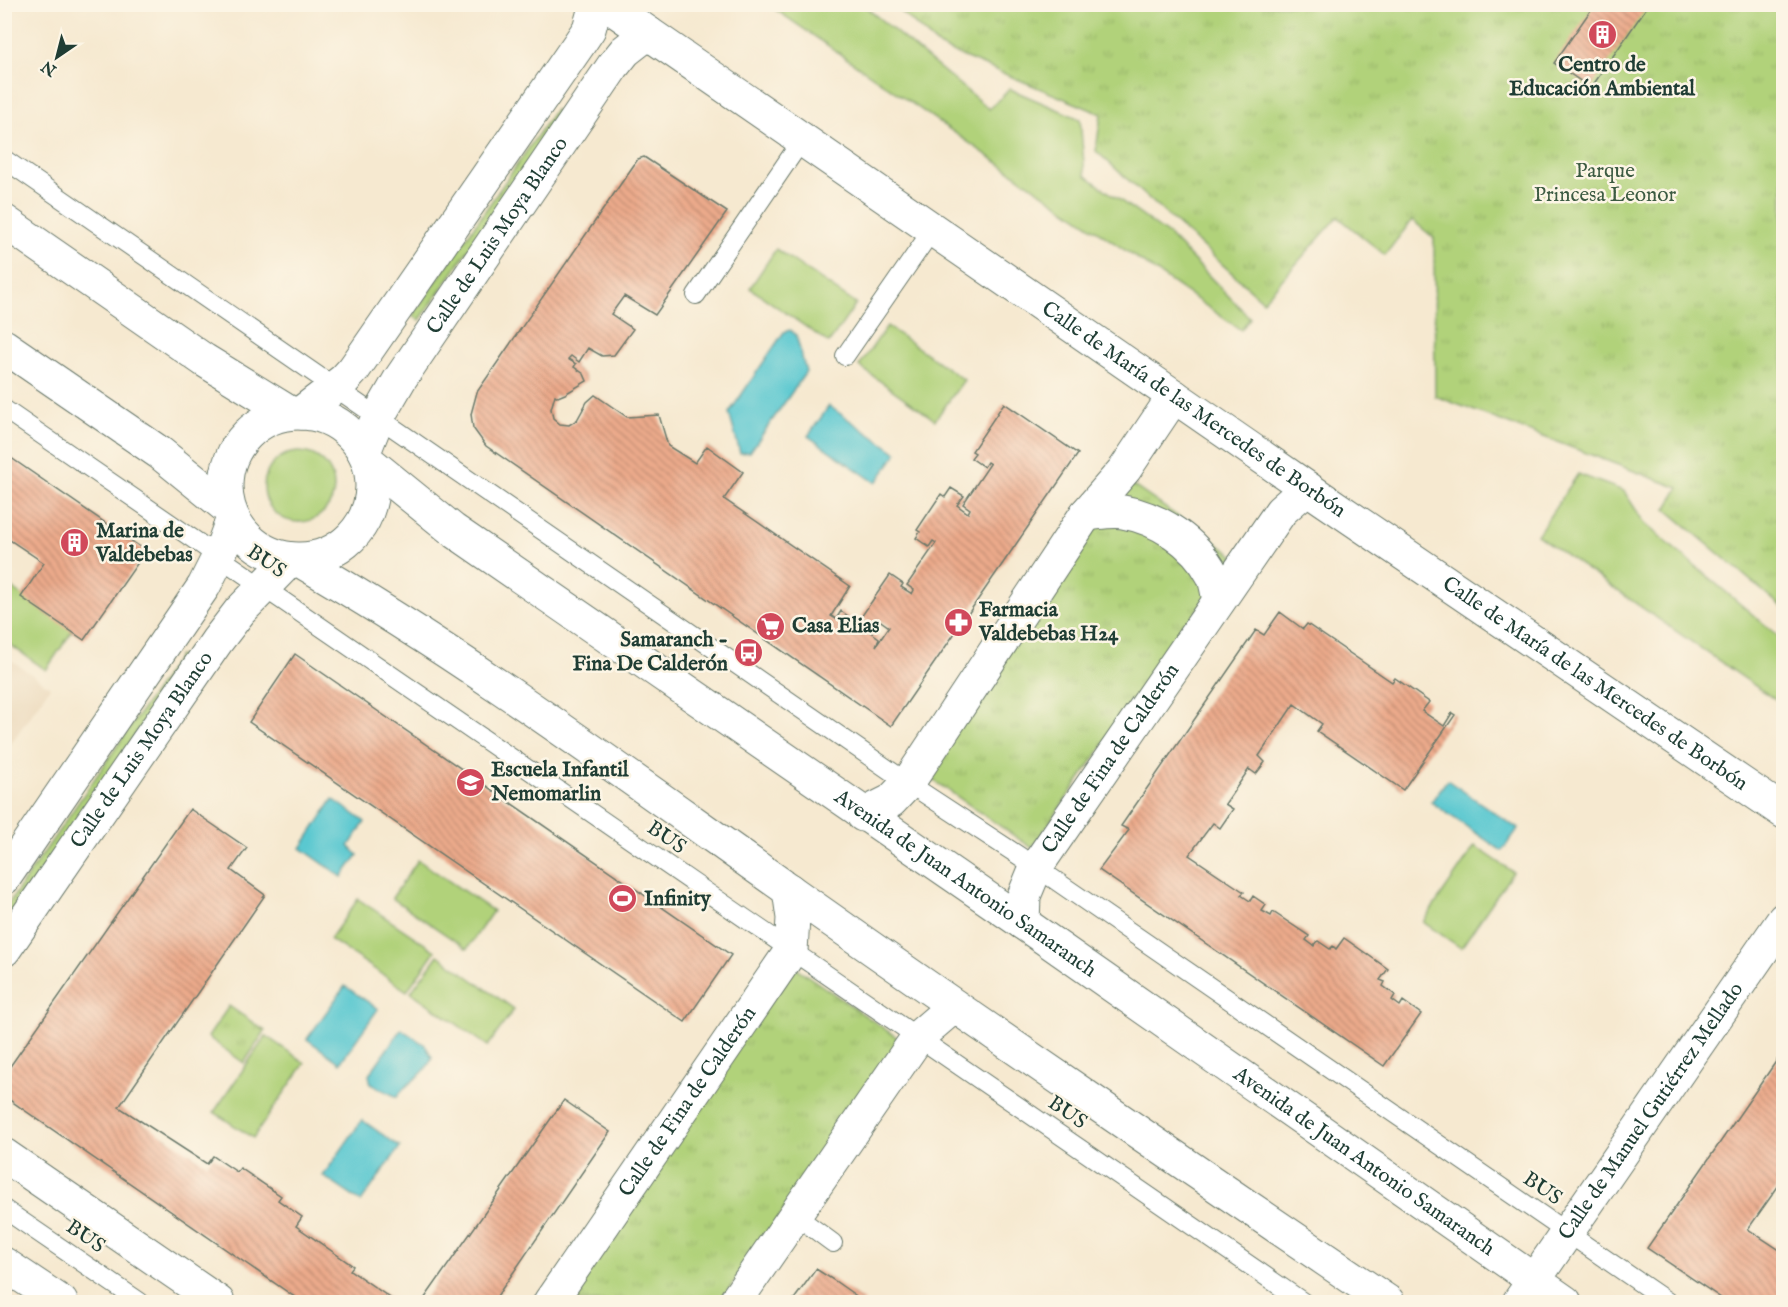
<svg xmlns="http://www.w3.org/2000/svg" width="1788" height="1307" font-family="'IM FELL English',serif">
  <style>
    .built { fill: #ebd8ba }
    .green { fill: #b1d27a; stroke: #688857; stroke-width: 1.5 }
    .park { fill: url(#park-tufts); stroke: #688857; stroke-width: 1.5 }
    .water { fill: #5ac8d0; stroke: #3c8282; stroke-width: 1.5 }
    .building { fill: url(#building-back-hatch) }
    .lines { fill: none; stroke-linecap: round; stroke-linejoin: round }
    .service-casing { stroke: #6a796b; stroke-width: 20 }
    .minor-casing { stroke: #6a796b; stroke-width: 35 }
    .tertiary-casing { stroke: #6a796b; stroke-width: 35 }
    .service { stroke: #fff; stroke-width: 18 }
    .minor { stroke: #fff; stroke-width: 33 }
    .tertiary { stroke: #fff; stroke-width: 33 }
    .labels { text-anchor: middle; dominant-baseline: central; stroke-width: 5; stroke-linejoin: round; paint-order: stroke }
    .poi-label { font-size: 21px; font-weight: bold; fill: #1f3d34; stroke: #fcf5e5; text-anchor: start }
    .park-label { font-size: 21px; fill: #3c5b42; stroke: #fcf5e5 }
    .street-label { font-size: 21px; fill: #1f3d34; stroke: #fcf5e5 }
  </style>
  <defs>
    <pattern id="park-tufts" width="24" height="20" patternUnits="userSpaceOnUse" patternTransform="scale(1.5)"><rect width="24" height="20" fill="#b1d27a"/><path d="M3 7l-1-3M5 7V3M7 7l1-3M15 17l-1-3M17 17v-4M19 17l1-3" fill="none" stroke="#98b56a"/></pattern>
    <pattern id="building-back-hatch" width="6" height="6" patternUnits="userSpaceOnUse" patternTransform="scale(1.5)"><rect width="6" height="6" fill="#ecaa8b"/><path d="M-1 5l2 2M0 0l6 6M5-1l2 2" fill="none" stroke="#bf8c72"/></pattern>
  </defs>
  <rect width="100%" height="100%" fill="#fcf5e5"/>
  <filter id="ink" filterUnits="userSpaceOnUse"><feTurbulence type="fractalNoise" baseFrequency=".0167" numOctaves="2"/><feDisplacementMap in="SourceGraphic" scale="12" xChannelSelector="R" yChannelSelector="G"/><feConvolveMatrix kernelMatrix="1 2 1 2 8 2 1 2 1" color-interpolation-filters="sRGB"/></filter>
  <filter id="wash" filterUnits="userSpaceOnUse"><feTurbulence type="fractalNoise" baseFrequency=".008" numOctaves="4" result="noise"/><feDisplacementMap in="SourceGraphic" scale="24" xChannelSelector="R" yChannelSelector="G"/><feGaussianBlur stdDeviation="1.35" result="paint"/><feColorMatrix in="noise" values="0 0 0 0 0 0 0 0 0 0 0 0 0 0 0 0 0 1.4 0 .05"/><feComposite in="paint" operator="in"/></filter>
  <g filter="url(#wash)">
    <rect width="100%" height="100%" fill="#f6e9d0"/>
    <path class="built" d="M5 656 50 687 5 752Z"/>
    <path class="green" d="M769 5H863L989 109 1010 89 1080 119 1085 175 1170 236 1250 318 1241 330Z
      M555 110 562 114 420 320 412 316Z
      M776 249 856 304 829 343 750 288Z
      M887 326 964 380 935 420 859 366Z
      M264 487a35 35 0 1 1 70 0a35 35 0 1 1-70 0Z
      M1578 474 1624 491 1645 524 1783 640V705L1537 535Z
      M4 583 73 630 46 670 5 641Z
      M179 656 186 661 5 923V909Z
      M1475 846 1513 872 1461 948 1423 922Z
      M418 860 493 911 467 949 392 898Z
      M358 899 435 951 407 991 330 939Z
      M438 955 514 1009 488 1046 411 992Z
      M266 1036 305 1063 253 1138 214 1112Z"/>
    <path class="park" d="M894 5H1783V608L1666 509 1679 488 1435 396 1434 238 1412 220 1385 255 1338 217 1263 301 1096 151 1101 114 940 47Z
      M1125 480 1235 556 1032 848 923 773Z
      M792 965 902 1041 720 1302H558Z
      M229 1006 265 1031 244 1063 208 1037Z"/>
    <path class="water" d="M790 330 796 335 806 372 750 452 740 453 729 413 784 332Z
      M829 406 897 453 876 483 808 436Z
      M1447 780 1518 829 1502 851 1431 802Z
      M333 799 365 822 349 846 358 855 342 877 301 848Z
      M345 986 378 1009 340 1063 307 1039Z
      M401 1029 425 1045 432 1057C425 1077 409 1079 397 1097L371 1084 369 1075Z
      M362 1120 400 1147 361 1202 323 1176Z"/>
    <g id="blocks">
      <path class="building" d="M1595 4H1649L1591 88 1554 63Z
        M644 157 727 212 655 315 624 296 611 314 633 329 614 355 602 356 588 348 579 362 571 356 568 359 576 364 574 367 584 374 587 381 565 394 558 397 555 395 551 409 553 418 560 424 569 425 577 420 587 402 595 395 627 417 659 415 668 446 695 463 707 446 743 472 724 499 850 586 831 616 836 619 841 611 879 638 876 646 889 627 878 619 874 626 861 617 890 575 903 584 901 587 912 594 914 590 907 585 936 543 933 541 929 547 916 538 920 532 917 530 941 494 945 497 951 488 964 496 957 505 968 513 970 509 963 504 990 464 987 462 984 467 971 458 975 453 972 451 1004 403 1078 454 891 726 486 446 473 428 471 414 477 392 638 159Z
        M4 453 146 551 84 640 21 597 44 563 4 536Z
        M1280 612 1303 629 1307 624 1392 682 1395 678 1429 702 1422 711 1444 726 1452 713 1455 715 1403 790 1317 731 1322 724 1294 704 1259 756 1265 762 1256 774 1249 769 1225 804 1233 809 1220 828 1213 823 1189 855 1244 892 1241 895 1250 901 1253 896 1266 905 1262 911 1271 916 1273 912 1309 936 1306 940 1314 946 1318 941 1330 949 1333 946 1336 949 1344 938 1388 969 1380 980 1385 982 1383 986 1395 995 1392 1000 1400 1006 1403 1001 1421 1014 1384 1066 1099 870 1129 830 1121 826 1256 630 1264 635Z
        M295 654 731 955 685 1022 249 722Z
        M190 809 247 848 231 870 265 895 119 1107 207 1164 213 1156 237 1172 240 1168 281 1196 278 1200 302 1217 296 1226 353 1266 350 1270 396 1302H302L4 1096V1075Z
        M1784 1050V1178L1748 1229 1784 1253V1302H1727L1647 1248Z
        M564 1100 610 1132 493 1302H422Z
        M816 1269 835 1281 865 1302H792Z"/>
    </g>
  </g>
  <g filter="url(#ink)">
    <use href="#blocks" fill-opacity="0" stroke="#6a796b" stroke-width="1.5"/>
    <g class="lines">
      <defs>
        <path id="service" d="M4 159 908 783 1036 867 1668 1302
          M696 295 802 140
          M845 356 933 229
          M4 409 1303 1302
          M4 1209 140 1302
          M795 1215 833 1243"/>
        <g id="minor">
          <path id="s1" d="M606 4 1307 488 1784 812"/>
          <path d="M301 413 344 380 354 369 579 44 589 29 596 4"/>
          <path id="s2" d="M364 452 378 417 400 379 613 66 625 51 648 33"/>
          <path d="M1086 514C1098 513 1112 510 1123 512 1159 518 1195 542 1212 574 1216 581 1217 592 1219 600"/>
          <path d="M863 815 891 801 908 783 1086 514 1125 469 1174 396"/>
          <path d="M4 878 204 586 219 556 233 518"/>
          <path id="s3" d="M1023 923 1024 896 1036 867 1281 511 1307 488"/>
          <path id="s4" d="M4 950 217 641 240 611 291 559"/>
          <path id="s5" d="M550 1302 791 951 793 918 789 890"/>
          <path d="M735 1302 918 1037 954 1006"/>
          <path id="s6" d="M1519 1302 1784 919"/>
        </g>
        <g id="tertiary">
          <path d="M4 221 204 360 290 413"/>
          <path d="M4 346 160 453 229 509"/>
          <circle cx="299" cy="486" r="73"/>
          <path id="s7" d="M368 461 453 530 1023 923 1565 1302"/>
          <path d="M299 560C470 659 631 779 793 893 990 1032 1189 1167 1388 1302"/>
          <path d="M4 1155 218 1302"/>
          <path d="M4 1264 61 1302"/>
        </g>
      </defs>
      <use href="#service" class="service-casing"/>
      <use href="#minor" class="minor-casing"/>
      <use href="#tertiary" class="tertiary-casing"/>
      <use href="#service" class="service"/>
      <use href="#minor" class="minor"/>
      <use href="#tertiary" class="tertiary"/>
    </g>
  </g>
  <defs>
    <symbol id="building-disc" viewBox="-11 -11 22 22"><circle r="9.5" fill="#d1495b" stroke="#fcf5e5"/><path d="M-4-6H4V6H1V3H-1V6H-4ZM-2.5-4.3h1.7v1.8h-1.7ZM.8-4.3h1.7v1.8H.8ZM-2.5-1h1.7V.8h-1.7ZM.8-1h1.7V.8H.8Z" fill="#fff"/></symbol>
    <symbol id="pharmacy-disc" viewBox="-11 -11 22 22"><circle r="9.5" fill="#d1495b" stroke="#fcf5e5"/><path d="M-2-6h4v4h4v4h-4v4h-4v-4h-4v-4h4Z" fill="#fff"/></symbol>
    <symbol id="supermarket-disc" viewBox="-11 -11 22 22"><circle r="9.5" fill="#d1495b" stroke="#fcf5e5"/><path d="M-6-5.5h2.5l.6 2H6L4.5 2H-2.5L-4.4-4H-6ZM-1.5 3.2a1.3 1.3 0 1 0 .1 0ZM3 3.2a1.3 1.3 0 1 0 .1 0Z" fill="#fff"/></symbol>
    <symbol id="bus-disc" viewBox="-11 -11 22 22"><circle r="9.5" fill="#d1495b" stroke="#fcf5e5"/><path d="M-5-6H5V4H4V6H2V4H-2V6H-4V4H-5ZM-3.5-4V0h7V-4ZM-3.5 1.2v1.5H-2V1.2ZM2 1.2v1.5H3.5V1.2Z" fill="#fff"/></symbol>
    <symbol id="school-disc" viewBox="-11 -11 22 22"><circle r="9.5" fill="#d1495b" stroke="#fcf5e5"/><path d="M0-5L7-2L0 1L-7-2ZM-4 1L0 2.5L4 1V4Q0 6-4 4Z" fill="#fff"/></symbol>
    <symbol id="stadium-disc" viewBox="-11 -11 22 22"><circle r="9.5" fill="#d1495b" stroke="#fcf5e5"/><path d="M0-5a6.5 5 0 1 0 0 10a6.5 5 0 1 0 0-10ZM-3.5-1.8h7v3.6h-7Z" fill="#fff"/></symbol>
  </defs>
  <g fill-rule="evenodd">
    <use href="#building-disc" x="1586" y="18" width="33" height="33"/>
    <use href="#building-disc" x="58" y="526" width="33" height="33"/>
    <use href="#pharmacy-disc" x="942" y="606" width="33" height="33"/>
    <use href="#supermarket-disc" x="754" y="610" width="33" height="33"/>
    <use href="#bus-disc" x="732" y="636" width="33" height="33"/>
    <use href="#school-disc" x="454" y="766" width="33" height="33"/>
    <use href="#stadium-disc" x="606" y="882" width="33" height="33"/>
  </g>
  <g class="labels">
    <g class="poi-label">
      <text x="1602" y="65" text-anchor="middle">Centro de<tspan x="1602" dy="24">Educación Ambiental</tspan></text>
      <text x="96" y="531">Marina de<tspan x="96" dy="24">Valdebebas</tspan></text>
      <text x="979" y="610">Farmacia<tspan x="979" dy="24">Valdebebas H24</tspan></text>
      <text x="792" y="626">Casa Elias</text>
      <text x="728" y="640" text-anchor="end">Samaranch -<tspan x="728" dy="24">Fina De Calderón</tspan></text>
      <text x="491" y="770">Escuela Infantil<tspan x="491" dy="24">Nemomarlin</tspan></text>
      <text x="644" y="899">Infinity</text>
    </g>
    <g class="park-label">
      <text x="1605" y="171">Parque<tspan x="1605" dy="24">Princesa Leonor</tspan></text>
    </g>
    <g class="street-label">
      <text stroke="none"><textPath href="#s2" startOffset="255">Calle de Luis Moya Blanco</textPath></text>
      <text stroke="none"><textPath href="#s1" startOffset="714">Calle de María de las Mercedes de Borbón</textPath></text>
      <text transform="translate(266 562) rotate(35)">BUS</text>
      <text stroke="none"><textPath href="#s1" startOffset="1200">Calle de María de las Mercedes de Borbón</textPath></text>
      <text stroke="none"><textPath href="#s4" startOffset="243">Calle de Luis Moya Blanco</textPath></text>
      <text stroke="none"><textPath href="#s3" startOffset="190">Calle de Fina de Calderón</textPath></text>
      <text transform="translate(666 838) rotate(35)">BUS</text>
      <text stroke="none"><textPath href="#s7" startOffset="732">Avenida de Juan Antonio Samaranch</textPath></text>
      <text stroke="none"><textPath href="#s5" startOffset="243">Calle de Fina de Calderón</textPath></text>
      <text stroke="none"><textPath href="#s6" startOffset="232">Calle de Manuel Gutiérrez Mellado</textPath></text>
      <text transform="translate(1067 1113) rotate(35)">BUS</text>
      <text stroke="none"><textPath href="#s7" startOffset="1218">Avenida de Juan Antonio Samaranch</textPath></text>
      <text transform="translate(1542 1189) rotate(35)">BUS</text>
      <text transform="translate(85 1237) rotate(35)">BUS</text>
    </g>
  </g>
  <rect width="1788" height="1307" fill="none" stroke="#fcf5e5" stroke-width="24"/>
  <g transform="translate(57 57) rotate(215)" stroke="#fcf5e5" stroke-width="4.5" paint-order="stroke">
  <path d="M0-4.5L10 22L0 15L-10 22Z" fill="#1f3d34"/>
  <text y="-9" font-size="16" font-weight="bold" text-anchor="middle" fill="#1f3d34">N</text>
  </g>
</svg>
